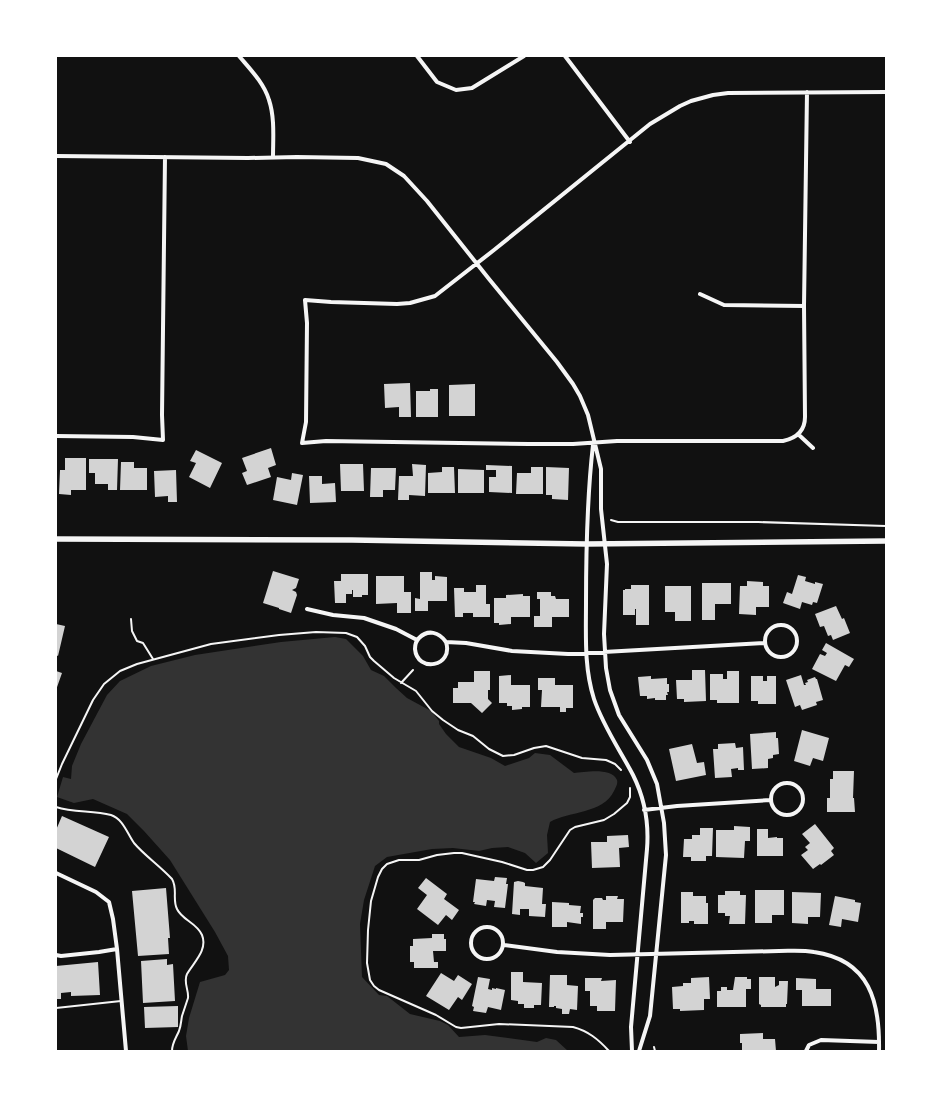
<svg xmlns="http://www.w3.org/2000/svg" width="942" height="1107" font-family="Bitter,serif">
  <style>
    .water { fill: #333 }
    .building { fill: #d3d3d3 }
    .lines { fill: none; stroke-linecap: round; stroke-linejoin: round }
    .path { stroke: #f5f5f5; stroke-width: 2 }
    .service { stroke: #f5f5f5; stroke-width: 2 }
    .minor { stroke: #f5f5f5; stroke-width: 4 }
    .tertiary { stroke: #f5f5f5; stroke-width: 5.5 }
  </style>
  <rect width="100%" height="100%" fill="#111"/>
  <path class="water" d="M335 637 346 639 363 656 371 670 384 676 396 688 407 698 431 711 439 721V724L446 734 459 747 491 758 505 766 529 758 535 753 550 755 574 773C585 772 612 767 617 780 618 784 616 787 614 791 603 814 569 811 550 822L547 835 548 853 536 863 525 853 508 847 492 848 479 851 453 848 432 849 387 857 375 866 364 900 360 924 362 977 379 995 387 996 410 1014 440 1021 448 1025 459 1037 485 1035 537 1042 546 1038 556 1040 568 1051H188L186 1036 189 1018 200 982 225 975 229 970 228 956 215 932 170 860 144 831 127 814 93 799 74 803 57 797 63 777 71 779 72 766 81 744 107 695 120 681 151 666 195 655 281 642Z"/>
  <path class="building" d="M410 383 411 417H399V407L385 408 384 384Z
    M475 384V416H449V385Z
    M430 389H438V417H416V391H430Z
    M271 448 276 465 268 468 271 477 247 485 242 473 247 471 242 458Z
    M196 450 222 463 210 488 189 477 196 463 190 461Z
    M65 458H86V490H71V495L59 494 60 470H65Z
    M89 459H118L117 490H108V484H95V473H89Z
    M121 462H134V468H147V490H120Z
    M340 464H363L364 491H341Z
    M412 464 426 465 425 496 409 495V500H398L399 476H413Z
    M486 465 512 466V493L489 492V477H496V470H486Z
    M442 467H454L455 493H428V473L442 472Z
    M531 467H543V494H516L517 473H531Z
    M546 467 569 468 568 500 552 499V495H546Z
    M371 468H396L395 490H383V497H370Z
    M458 469 484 470V493H458Z
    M176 470 177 502H168V496L155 497 154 471Z
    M292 473 303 475 297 505 273 500 277 477 291 480Z
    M309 476H322V484L335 483 336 502 310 503Z
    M273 571 299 579 296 588 292 590 296 592 297 595 291 613 279 609V608L263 603Z
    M420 572H432V580H435V576L447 577V601H428V611H415V598L420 599Z
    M341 574H368V595H362V597H353V590H352V594H346V603H335L334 581H341Z
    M798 575 806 577 805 581 815 584V582L823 584 817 603 813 602 812 605 802 602 800 609 783 603 787 592 792 594Z
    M376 576H404V592H411V613H397V603L376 604Z
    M747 581 763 582V586H769V607H756V615L739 614 740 586H747Z
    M702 583H731V604H715V620H702Z
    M476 585H486V604H490V617H473V613H463V617H455L454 588H464V592H476Z
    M631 585H649V625H636V609H635V615H623V590H625V589H631Z
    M665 586H691V621H675V612H665Z
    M537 592H551V596H555L556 599H569V617H552V627H534V616H540V599H537Z
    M523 594V596H530V617H511V624L499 625V623H494V598H506V595Z
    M836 606 842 619 844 618 850 633 833 640 831 635 828 636 824 626 820 627 815 614Z
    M56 624 65 626 58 656 56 655Z
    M826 643 854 659 849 667 845 665 836 681 812 669 820 654 825 656 827 653 822 650Z
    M692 670H705L706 701 684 702V699H677L676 680H692Z
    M56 671 62 673 56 690Z
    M474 671H490V690H488V699L492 703 482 713 471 703H453V688H458V682H474Z
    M727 671H739V703H717V700H710V674H723V679H727Z
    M511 675V685H530V707H522V709L512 710V706H507V703H499V676Z
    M801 675 804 685H806L805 683 808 682 807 680 815 677 816 679H817L823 700 816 702 817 705 802 710 800 705 795 707 786 680Z
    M651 676V679L667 678V684H669V692H667L668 695H666V700H655V698L647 699V696H640L638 677Z
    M751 676H763V681H767V676H776V704H758V701H751Z
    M538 678H555V685H573V708H566V712H560V707H541L542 690H538Z
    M802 730 829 738 823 761 813 758 810 766 794 761Z
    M776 732V738H778L779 754 773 755V758L768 759V768L752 769 750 734Z
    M735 743 736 748 743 747 744 770H738V768L731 769 732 777 715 778 713 749H718V744Z
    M692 744 697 763 704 762 706 775 676 781 669 749Z
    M833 771H854L853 798H854L855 812H827V798H830V779H833Z
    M62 816 109 837 95 867 56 848V830Z
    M815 824 834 848 831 851 834 855 821 865 820 864 813 869 801 855 808 850 805 847 810 843 802 834Z
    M734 826 750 827V841H745L744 858 716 857V830H734Z
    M700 828H713L712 856H706V861H691V857H683L684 839H692V835H700Z
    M757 829H768V838L777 837V838H783V856H757Z
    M628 835 629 847 619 848 620 867 592 868 591 842H607V836Z
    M495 877 507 878 506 884H508L505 908 494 907 495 901 487 900 486 906 474 904 475 902H473L476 879 494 881Z
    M426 878 447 894 444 899 459 910 452 920 446 915 438 925 417 909 427 895 418 888Z
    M518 881 523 882 525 883V886L543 888 542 904H546L545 917 529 916V909H520V915L512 914 514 882Z
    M166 888 170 938H168L169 954 138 956 132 891Z
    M755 890H784V915H772V923H755Z
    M725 891H740V895H746L745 924H729L730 916H725V913H718V895H725Z
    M681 892H693V896H706V903H708V924H694V921H689V923H681Z
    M792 892 821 893 820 917H808V924L792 923Z
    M606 896H618L617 899H624L623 922H606V929H593V900L595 898H602L603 900H606Z
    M835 896 855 900V902L861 903 858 922 842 919 841 927 829 925Z
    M552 902 569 903V905L581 906 580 913H583V917H581V924L567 922V927H552Z
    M432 934H444V939H446V951H433L434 962H438V968H414V962H410V946H413V939L432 938Z
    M167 959V965L173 964 175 1001 143 1003 141 961Z
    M98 962 100 995 71 996V992L61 993V999H56V966Z
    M511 972H523V982L542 983 541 1005H534V1008H524V1004H518V1001L511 1000Z
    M441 973 454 981 458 975 472 984 462 1000 458 997 449 1010 426 996Z
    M550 975H567V985L578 986 577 1010 570 1009 569 1014H562V1009L556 1008V1006H554V1007H549Z
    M478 977 490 979 488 989 492 990V988L496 989V988L505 990 501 1010 488 1007 486 1013 473 1011 474 1007 472 1006Z
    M709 977 710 999H704V1010L680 1011V1009H673L672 987 683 986V983H691V978Z
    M735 977H747V979H751V989H746V1007H717V991H721V987H727V990H733Z
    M759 977H775V987L779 985V981H788L787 1004H786V1007H761V1005L759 1004Z
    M585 978H602L601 981 616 980 615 1011H597V1006H590V991H585Z
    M796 978 816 979V989H831V1006H802V990H796Z
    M178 1006V1027L145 1028 144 1007Z
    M763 1033V1039H775L776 1051H742V1043H740V1034Z"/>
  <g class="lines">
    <path class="path" d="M611 520 618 522H758L886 526
      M131 619 132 631 137 641 143 643 153 659
      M401 683 413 670
      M56 779 62 764 93 700 104 684 120 671 137 664 211 644 279 635 316 632 346 633 357 637 365 646 370 657 374 661 394 678 416 691 432 711 443 720 458 730 473 736 489 749 503 756 514 755 534 748 546 746 582 758 606 760 615 764 621 770
      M56 807C74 813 93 810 111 815 123 819 127 833 134 843 144 855 160 866 172 879 178 889 172 899 177 909 182 920 197 923 202 935 208 950 194 962 187 974 183 982 189 990 188 998 186 1004 184 1010 182 1016 181 1021 181 1026 179 1031 176 1038 172 1043 172 1051
      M654 1047 655 1051
      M609 1051C598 1039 588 1031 573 1027L499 1024 461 1028 456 1027 436 1015 379 990 374 986 370 980 367 963 368 930 371 901 378 877 382 869 387 864 399 860H419L437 855 454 853H462L502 862 527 870H533L543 867 550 860 570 830 575 827 604 820 614 814 627 803 630 797V788"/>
    <path class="service" d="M56 1008 121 1001"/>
    <path class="minor" d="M239 56C250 69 264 83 269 100 275 118 273 139 273 157
      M417 56 437 82 456 90 472 88 524 56
      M565 56 630 142
      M807 92 804 306 805 417C805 431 797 438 783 441H617L573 444H529L326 441 302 443 306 422 307 323 305 300 331 302 397 304 410 303 435 296 494 250 650 124 680 106 691 101 713 95 728 93 886 92
      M56 156 248 158 297 157 358 158 386 164 404 176 427 201 489 279 557 362 573 384 580 396 588 415 601 469V509L607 564 604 634 606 668 610 690 619 715 647 760 657 784 664 823 666 855 650 1016 639 1051
      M700 294 724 305 804 306
      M799 435 813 448
      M56 436 133 437 163 440 162 415 165 157
      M593 445C587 497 586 550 586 603 586 635 584 668 594 699 603 726 620 750 633 775 644 797 649 824 647 849L631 1027 632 1051
      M307 609 333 615 364 618 396 629 417 640
      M765 641a16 16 0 1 1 32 0a16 16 0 1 1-32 0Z
      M446 642C454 667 417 673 415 649 415 645 416 641 419 638 428 629 439 632 446 642L466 643 512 651 568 654 764 643
      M771 799a16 16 0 1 1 32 0a16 16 0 1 1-32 0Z
      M644 810 677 806 770 800
      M56 873 96 892 109 902 113 919 117 949 126 1051
      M471 943a16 16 0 1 1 32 0a16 16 0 1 1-32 0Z
      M504 945 557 952 610 955 779 951C791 951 802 950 814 952 870 960 880 1002 879 1051
      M56 955 61 956 99 952 117 949
      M806 1051 809 1045 821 1040 879 1042"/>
    <path class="tertiary" d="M56 539 352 540 586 544 886 541"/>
  </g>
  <rect width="942" height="1107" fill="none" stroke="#ffffff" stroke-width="114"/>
</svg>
